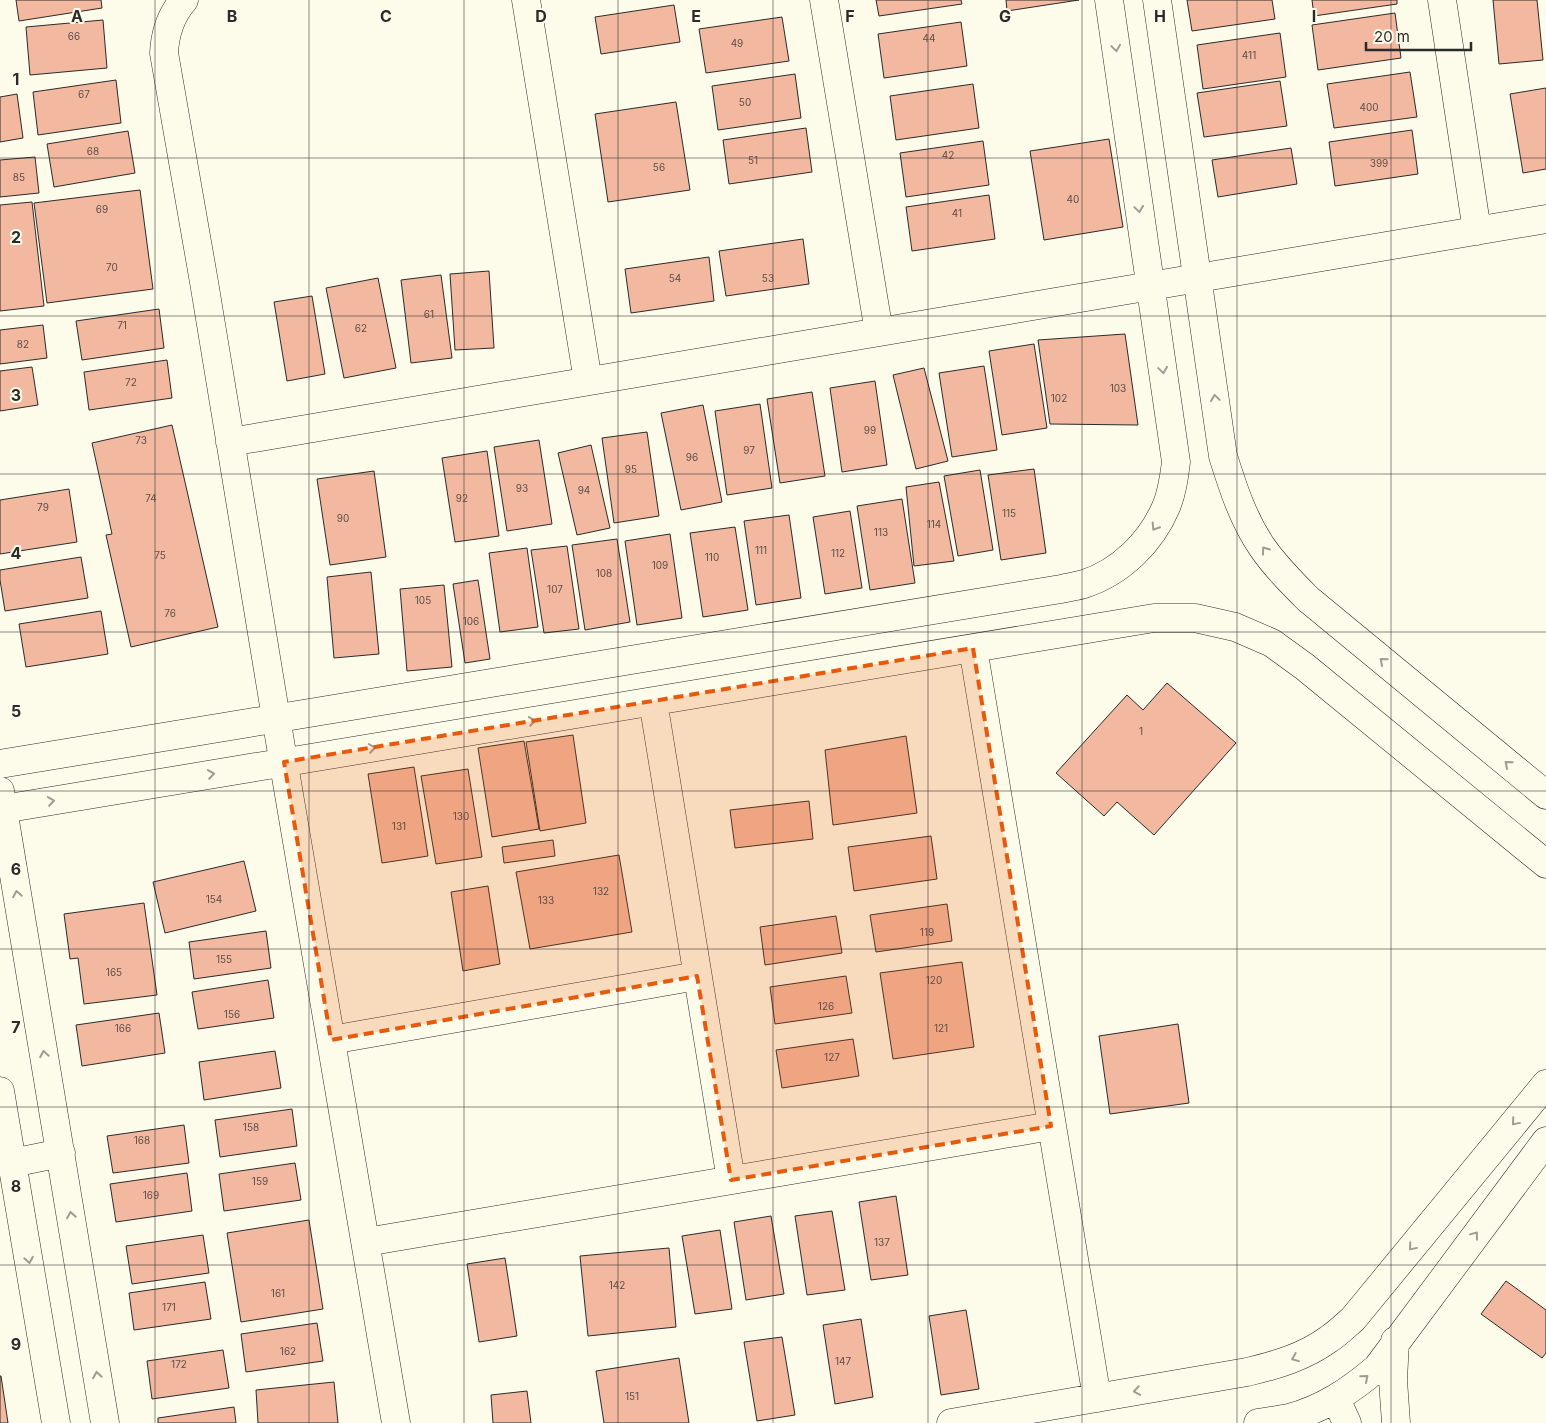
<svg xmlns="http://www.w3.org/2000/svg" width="1546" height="1423" font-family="Inter,sans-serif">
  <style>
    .building { fill: #f2b8a0; stroke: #2b2b2b }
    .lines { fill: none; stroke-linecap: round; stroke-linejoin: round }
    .minor-casing { stroke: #2b2b2b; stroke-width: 29 }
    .minor { stroke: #fdfbea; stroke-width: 28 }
    .oneway { stroke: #9e9d94 }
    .marked { fill: #e8590c; fill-opacity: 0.2; stroke: #e8590c; stroke-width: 4; stroke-dasharray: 10 6; stroke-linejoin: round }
    .grid { fill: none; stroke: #2b2b2b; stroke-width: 1; stroke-opacity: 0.55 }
    .labels { text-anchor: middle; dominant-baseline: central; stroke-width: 4; stroke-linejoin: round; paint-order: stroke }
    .number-label { font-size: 10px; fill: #5d4e48 }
    .grid-label { font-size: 16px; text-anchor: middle; font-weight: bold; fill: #2b2b2b; stroke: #fdfbea; stroke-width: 4; stroke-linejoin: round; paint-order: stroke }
  </style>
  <rect width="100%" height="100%" fill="#fdfbea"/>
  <path class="building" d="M16 0H101L102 8 19 21Z
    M876 0H961L962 4 879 16Z
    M1006 0H1079L1007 11Z
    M1187 0H1272L1275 19 1192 31Z
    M1312 0H1397V4L1314 16Z
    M1493 0H1537L1543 60 1499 64Z
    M674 5 680 42 601 54 595 17Z
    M1395 13 1401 58 1318 70 1312 25Z
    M782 17 789 61 706 73 699 29Z
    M103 20 107 68 30 75 26 27Z
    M961 22 967 66 884 78 878 34Z
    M1280 33 1286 77 1203 89 1197 45Z
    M1410 72 1417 117 1334 128 1327 84Z
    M795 74 801 118 718 130 712 86Z
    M116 80 121 123 38 135 33 92Z
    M1280 81 1287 126 1204 137 1197 93Z
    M973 84 979 128 896 140 890 96Z
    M1546 88V169L1523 173 1510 94Z
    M17 94 23 138 0 142V97Z
    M676 102 690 190 608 202 595 114Z
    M806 128 812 172 729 184 723 140Z
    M1412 130 1418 174 1335 186 1329 142Z
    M128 131 135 173 54 187 47 144Z
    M1109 139 1123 227 1044 240 1030 151Z
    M983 141 989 185 906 197 900 153Z
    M1291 148 1297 184 1218 197 1212 160Z
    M35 157 39 193 0 197V160Z
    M140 190 153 289 47 303 34 203Z
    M989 195 995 239 912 251 906 207Z
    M32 202 44 306 0 311V205Z
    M803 239 809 284 726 296 719 251Z
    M709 257 714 301 631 313 625 269Z
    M489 271 494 348 455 350 450 274Z
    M441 275 452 358 411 363 401 280Z
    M378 278 396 368 344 378 326 288Z
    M312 296 325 374 287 381 274 302Z
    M159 309 164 348 82 360 76 321Z
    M43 325 47 358 0 364V330Z
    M1125 334 1138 425 1050 424 1038 340Z
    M1034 344 1047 428 1002 435 989 351Z
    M167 360 172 398 89 410 84 372Z
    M984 366 997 450 952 457 939 373Z
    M32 367 38 405 0 411V371Z
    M924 368 948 461 916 469 893 375Z
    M875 381 887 465 842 472 830 388Z
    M812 392 825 476 780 483 767 399Z
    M760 404 772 488 727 495 715 411Z
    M703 405 722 502 681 510 661 413Z
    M172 425 218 627 131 647 106 535 112 534 92 443Z
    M647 432 659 516 614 523 602 438Z
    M539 440 552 524 507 531 494 447Z
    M591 445 610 528 577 535 558 453Z
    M487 451 499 536 455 542 442 458Z
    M1034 469 1046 553 1001 560 988 475Z
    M980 470 993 550 958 556 944 476Z
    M374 471 386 557 330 565 317 479Z
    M939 482 954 561 914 566 906 487Z
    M69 489 77 542 0 554V500Z
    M902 499 915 583 870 590 857 506Z
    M850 511 862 588 825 594 813 517Z
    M789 515 801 598 756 605 744 521Z
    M735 527 748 610 703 617 690 533Z
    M670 534 682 618 637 625 625 541Z
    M617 539 630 622 585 630 572 545Z
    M567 546 579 629 544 633 531 550Z
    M527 548 538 627 500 632 489 553Z
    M81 557 88 598 5 611 0 580V570Z
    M371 572 379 654 334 658 327 577Z
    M478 580 490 659 465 663 453 584Z
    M444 585 452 667 407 671 400 589Z
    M101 611 108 654 26 667 19 624Z
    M1167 683 1236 743 1154 835 1117 802 1104 816 1056 773 1127 695 1143 710Z
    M573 735 586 823 540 831 526 742Z
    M906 736 917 813 833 825 825 750Z
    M524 741 539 829 492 837 478 748Z
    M414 767 428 856 382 863 368 774Z
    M468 769 482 857 436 864 421 776Z
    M809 801 813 839 735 848 730 810Z
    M931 836 937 879 854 891 848 847Z
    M553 840 555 856 504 863 502 847Z
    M619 855 632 932 530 949 516 872Z
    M244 861 256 911 165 933 153 882Z
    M488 886 500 964 463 971 451 892Z
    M144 903 157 995 84 1004 78 958 70 959 64 914Z
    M947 904 952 941 876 952 870 915Z
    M836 916 842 953 765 965 760 927Z
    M266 931 271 968 194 979 189 942Z
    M962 962 974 1047 893 1059 880 973Z
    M846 976 852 1013 775 1024 770 987Z
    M268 980 274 1018 198 1029 192 992Z
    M159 1013 165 1053 82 1066 76 1025Z
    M1178 1024 1189 1103 1110 1114 1099 1036Z
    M853 1039 859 1076 782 1088 776 1050Z
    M275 1051 281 1088 204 1100 199 1062Z
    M292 1109 297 1146 220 1157 215 1120Z
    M184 1125 189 1163 113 1173 107 1136Z
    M295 1163 301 1200 224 1211 219 1174Z
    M187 1173 192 1211 116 1222 110 1184Z
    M896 1196 908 1275 871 1280 859 1202Z
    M832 1211 845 1290 807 1295 795 1216Z
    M771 1216 784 1294 746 1300 734 1222Z
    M309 1220 323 1309 241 1322 227 1233Z
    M720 1230 732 1309 695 1314 682 1236Z
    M203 1235 209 1273 132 1284 126 1246Z
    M669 1248 676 1327 588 1336 580 1256Z
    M505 1258 517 1336 479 1342 467 1264Z
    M1506 1281 1546 1310V1353L1542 1358 1481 1314Z
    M205 1282 211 1319 134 1330 129 1293Z
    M966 1310 979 1389 941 1395 929 1316Z
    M861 1319 873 1397 835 1404 823 1325Z
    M317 1323 323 1361 246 1372 241 1334Z
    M782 1337 795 1415 757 1421 744 1342Z
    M223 1350 229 1388 152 1399 147 1361Z
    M679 1358 689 1423H604L596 1371Z
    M0 1376H1L8 1423H0Z
    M334 1382 338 1423H258L256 1390Z
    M527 1391 531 1423H493L491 1395Z
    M234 1407 236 1423H158V1418Z"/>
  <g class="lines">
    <defs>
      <path id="minor" d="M184 0C170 16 165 33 164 53L204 282 276 718 396 1423
        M526 0 588 381
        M824 0 879 332
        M1157 0 1223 456C1233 488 1243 519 1262 547 1275 566 1292 583 1308 599L1546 795
        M1442 0 1477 231
        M230 442 1546 219
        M973 648 1097 1398
        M653 701 731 1180
        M0 764 1061 589C1069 587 1077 586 1084 584 1121 572 1151 542 1166 507 1172 493 1174 478 1176 462L1109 0
        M0 791 105 1423
        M3 809 1154 618H1195L1235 627 1272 643 1305 667 1546 864
        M331 1040 697 976
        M0 1091 56 1423
        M12 1163 61 1153
        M366 1242 1051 1126
        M1395 1341 1393 1380 1396 1423
        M1336 1399 1347 1423
        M951 1423 1247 1372C1277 1365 1304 1357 1329 1339 1338 1333 1345 1326 1353 1319L1546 1084
        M1258 1423C1268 1421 1279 1420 1289 1418 1323 1409 1350 1391 1377 1368L1546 1141"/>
    </defs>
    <use href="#minor" class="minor-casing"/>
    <use href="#minor" class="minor"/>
  </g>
  <defs><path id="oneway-chevron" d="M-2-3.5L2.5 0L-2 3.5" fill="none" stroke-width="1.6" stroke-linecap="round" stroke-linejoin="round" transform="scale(1.25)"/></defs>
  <g class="oneway">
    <use href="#oneway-chevron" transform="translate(1116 48) rotate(82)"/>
    <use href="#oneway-chevron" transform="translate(1139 209) rotate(82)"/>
    <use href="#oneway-chevron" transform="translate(1163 370) rotate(82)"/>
    <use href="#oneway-chevron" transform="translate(1215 398) rotate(-98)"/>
    <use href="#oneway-chevron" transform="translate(1155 527) rotate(123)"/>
    <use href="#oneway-chevron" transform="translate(1265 550) rotate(-126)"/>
    <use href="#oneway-chevron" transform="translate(1383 661) rotate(-140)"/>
    <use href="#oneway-chevron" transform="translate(532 721) rotate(-9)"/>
    <use href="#oneway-chevron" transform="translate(372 748) rotate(-9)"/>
    <use href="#oneway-chevron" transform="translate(1508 764) rotate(-140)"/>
    <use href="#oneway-chevron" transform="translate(211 774) rotate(-9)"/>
    <use href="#oneway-chevron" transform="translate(51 801) rotate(-9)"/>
    <use href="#oneway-chevron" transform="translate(17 894) rotate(-100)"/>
    <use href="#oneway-chevron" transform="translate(44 1054) rotate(-100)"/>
    <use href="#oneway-chevron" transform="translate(1515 1122) rotate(130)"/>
    <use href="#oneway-chevron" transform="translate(71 1215) rotate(-99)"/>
    <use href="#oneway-chevron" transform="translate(1475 1235) rotate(-53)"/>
    <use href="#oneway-chevron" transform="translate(1412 1247) rotate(130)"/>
    <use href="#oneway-chevron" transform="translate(29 1260) rotate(80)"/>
    <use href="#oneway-chevron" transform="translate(1295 1358) rotate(158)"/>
    <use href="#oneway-chevron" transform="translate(97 1375) rotate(-99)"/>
    <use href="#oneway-chevron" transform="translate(1365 1378) rotate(-41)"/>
    <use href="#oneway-chevron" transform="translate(1137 1391) rotate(170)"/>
  </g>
  <path class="marked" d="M973 648 1051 1126 731 1180 697 976 331 1040 284 762Z"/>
  <path class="grid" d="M155 0V1423M309 0V1423M464 0V1423M618 0V1423M773 0V1423M928 0V1423M1082 0V1423M1237 0V1423M1391 0V1423M0 158H1546M0 316H1546M0 474H1546M0 632H1546M0 791H1546M0 949H1546M0 1107H1546M0 1265H1546"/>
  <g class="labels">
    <g class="number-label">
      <text x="74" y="36">66</text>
      <text x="929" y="38">44</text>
      <text x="737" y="43">49</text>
      <text x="1249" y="55">411</text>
      <text x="84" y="94">67</text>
      <text x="745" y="102">50</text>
      <text x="1369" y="107">400</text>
      <text x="93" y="151">68</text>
      <text x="948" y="155">42</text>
      <text x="753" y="160">51</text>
      <text x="1379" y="163">399</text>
      <text x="659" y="167">56</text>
      <text x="19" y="177">85</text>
      <text x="1073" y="199">40</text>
      <text x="102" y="209">69</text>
      <text x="957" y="213">41</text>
      <text x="112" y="267">70</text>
      <text x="675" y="278">54</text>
      <text x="768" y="278">53</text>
      <text x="429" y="314">61</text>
      <text x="122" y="325">71</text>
      <text x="361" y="328">62</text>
      <text x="23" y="344">82</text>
      <text x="131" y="382">72</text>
      <text x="1118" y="388">103</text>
      <text x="1059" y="398">102</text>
      <text x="870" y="430">99</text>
      <text x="141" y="440">73</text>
      <text x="749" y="450">97</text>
      <text x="692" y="457">96</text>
      <text x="631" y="469">95</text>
      <text x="522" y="488">93</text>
      <text x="584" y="490">94</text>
      <text x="151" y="498">74</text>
      <text x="462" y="498">92</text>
      <text x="43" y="507">79</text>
      <text x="1009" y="513">115</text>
      <text x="343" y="518">90</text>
      <text x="934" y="524">114</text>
      <text x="881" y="532">113</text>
      <text x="761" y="550">111</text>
      <text x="838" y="553">112</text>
      <text x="160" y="555">75</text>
      <text x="712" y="557">110</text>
      <text x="660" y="565">109</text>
      <text x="604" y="573">108</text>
      <text x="555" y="589">107</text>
      <text x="423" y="600">105</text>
      <text x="170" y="613">76</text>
      <text x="471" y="621">106</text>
      <text x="1141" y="731">1</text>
      <text x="461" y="816">130</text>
      <text x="399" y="826">131</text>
      <text x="601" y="891">132</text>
      <text x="214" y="899">154</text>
      <text x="546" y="900">133</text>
      <text x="927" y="932">119</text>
      <text x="224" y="959">155</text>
      <text x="114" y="972">165</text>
      <text x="934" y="980">120</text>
      <text x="826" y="1006">126</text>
      <text x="232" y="1014">156</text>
      <text x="123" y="1028">166</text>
      <text x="941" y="1028">121</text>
      <text x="832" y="1057">127</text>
      <text x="251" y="1127">158</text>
      <text x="142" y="1140">168</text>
      <text x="260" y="1181">159</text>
      <text x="151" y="1195">169</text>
      <text x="882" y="1242">137</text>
      <text x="617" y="1285">142</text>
      <text x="278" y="1293">161</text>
      <text x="169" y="1307">171</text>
      <text x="288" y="1351">162</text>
      <text x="843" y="1361">147</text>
      <text x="179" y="1364">172</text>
      <text x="632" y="1396">151</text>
    </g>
  </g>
  <g class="grid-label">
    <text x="77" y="22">A</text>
    <text x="232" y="22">B</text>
    <text x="386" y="22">C</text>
    <text x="541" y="22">D</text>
    <text x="696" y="22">E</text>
    <text x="850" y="22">F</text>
    <text x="1005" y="22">G</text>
    <text x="1160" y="22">H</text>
    <text x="1314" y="22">I</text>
    <text x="16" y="85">1</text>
    <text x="16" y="243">2</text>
    <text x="16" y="401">3</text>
    <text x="16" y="559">4</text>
    <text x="16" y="717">5</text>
    <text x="16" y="875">6</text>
    <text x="16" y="1033">7</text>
    <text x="16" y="1192">8</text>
    <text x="16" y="1350">9</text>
  </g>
  <path d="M1366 42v8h105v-8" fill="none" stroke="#2b2b2b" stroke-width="2.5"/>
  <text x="1374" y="42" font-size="15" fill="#2b2b2b" stroke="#fdfbea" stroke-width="4" paint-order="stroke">20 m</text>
</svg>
